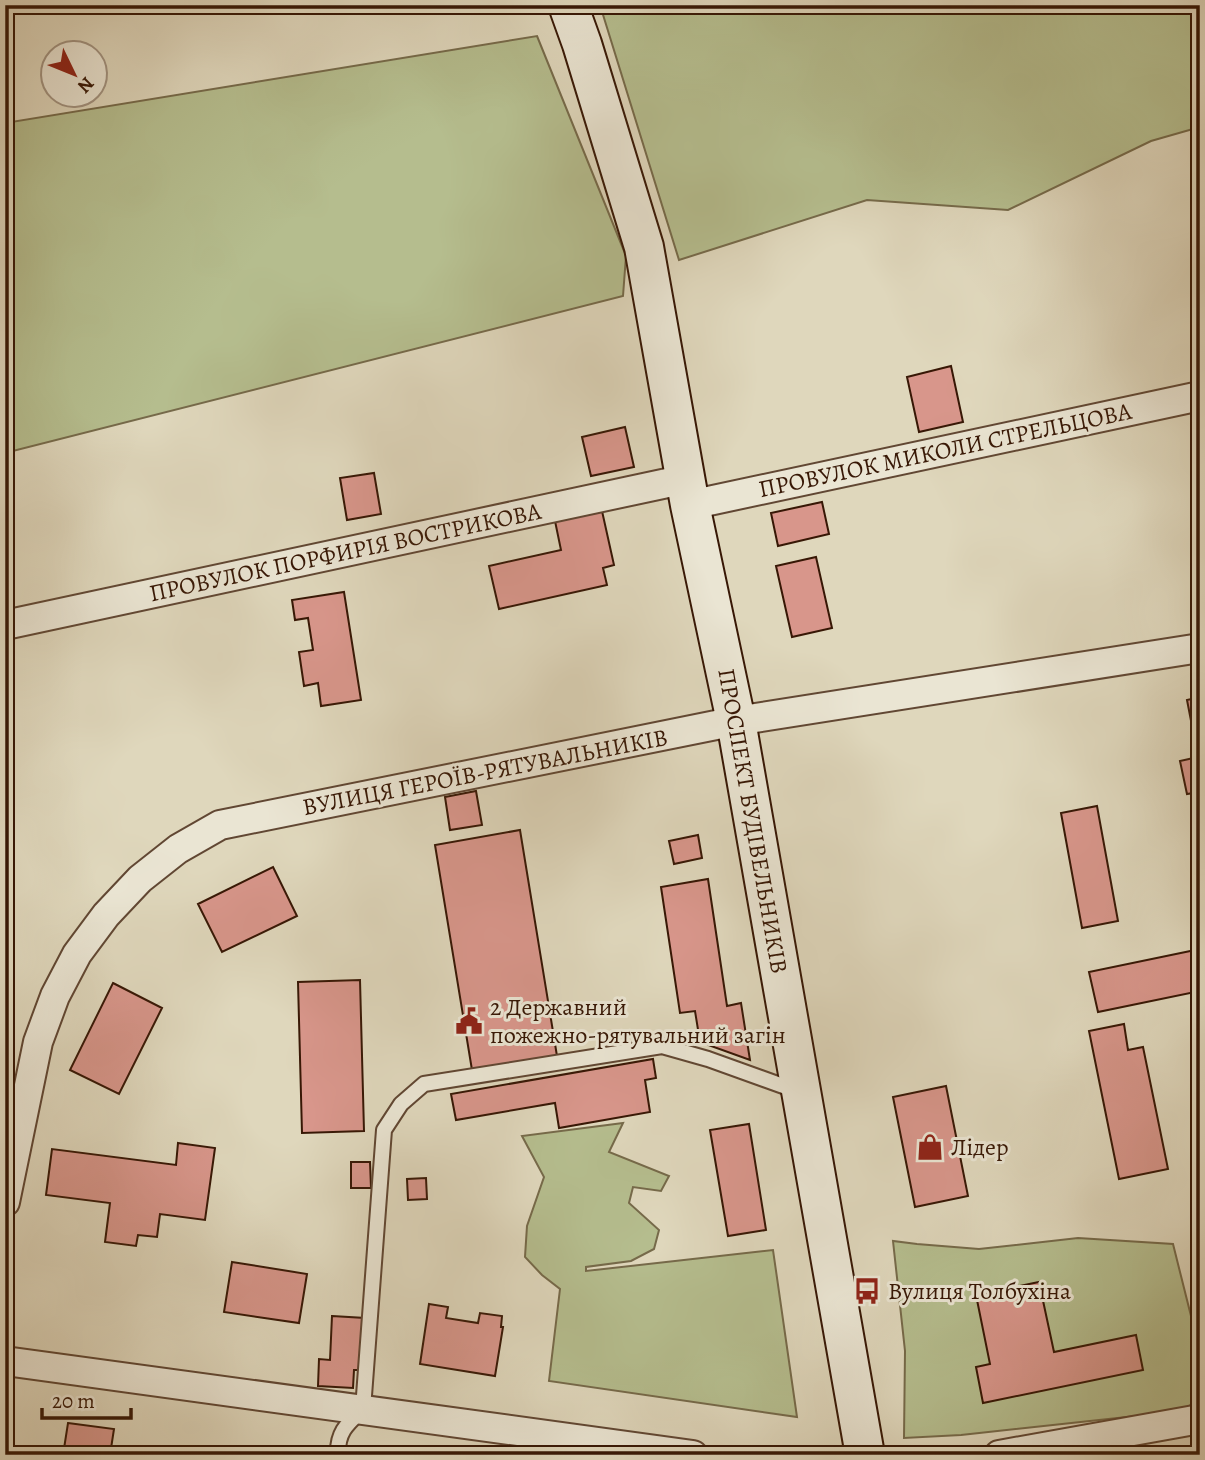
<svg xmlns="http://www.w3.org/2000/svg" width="1205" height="1460" font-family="Alegreya,serif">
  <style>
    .green { fill: #b5bd8e; stroke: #766a4a; stroke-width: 2 }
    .building { fill: #d8968b; stroke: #371705; stroke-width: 2 }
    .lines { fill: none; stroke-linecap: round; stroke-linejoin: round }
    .lane-casing { stroke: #614733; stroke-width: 18 }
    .street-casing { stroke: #614733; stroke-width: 32 }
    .secondary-casing { stroke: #371705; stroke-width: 42 }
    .lane { stroke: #eae5d3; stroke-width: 14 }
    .street { stroke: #eae5d3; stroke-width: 28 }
    .secondary { stroke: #eae5d3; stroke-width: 38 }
    .labels { text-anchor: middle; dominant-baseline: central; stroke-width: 6; stroke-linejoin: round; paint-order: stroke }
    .street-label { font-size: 24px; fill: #371705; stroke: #eae5d3 }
    .poi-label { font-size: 24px; fill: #371705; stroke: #eae5d3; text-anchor: start }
  </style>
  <rect width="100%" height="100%" fill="#dfd7bc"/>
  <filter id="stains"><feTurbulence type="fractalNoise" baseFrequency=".00286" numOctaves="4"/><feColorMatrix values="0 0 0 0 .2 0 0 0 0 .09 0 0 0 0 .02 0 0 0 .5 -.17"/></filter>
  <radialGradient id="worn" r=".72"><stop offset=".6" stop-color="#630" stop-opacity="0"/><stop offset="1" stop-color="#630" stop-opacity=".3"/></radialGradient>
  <path class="green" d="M600 5H1200V127L1151 141 1008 210 867 200 679 260Z
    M537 36 626 256 623 296 5 453V123Z
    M623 1123 609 1152 669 1176 661 1191 633 1187 629 1203 659 1230 654 1249 631 1261 586 1267V1271L773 1250 797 1417 549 1381 560 1289 542 1275 525 1257 527 1226 544 1177 522 1136Z
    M1078 1238 1173 1244 1191 1316 1192 1373 1199 1399 1182 1411 961 1435 904 1438 905 1351 893 1241 917 1244 979 1249Z"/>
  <path class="building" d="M951 366 963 422 919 432 907 377Z
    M625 427 634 467 591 476 582 437Z
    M374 473 381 514 347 520 340 478Z
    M822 502 829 534 778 546 771 513Z
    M602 511 614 565 603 568 607 585 499 609 489 566 561 550 555 521Z
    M816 557 832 628 792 637 776 566Z
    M344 592 361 700 321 706 318 683 304 686 299 652 313 650 308 618 295 620 292 600Z
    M1200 697V792L1187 794 1180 761 1198 757 1187 700Z
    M476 791 482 825 450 830 445 797Z
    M1097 806 1118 921 1082 928 1061 813Z
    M520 830 557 1056 472 1070 435 845Z
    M698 835 702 858 674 864 669 841Z
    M273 867 297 916 222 952 198 904Z
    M708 879 727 1006 741 1003 750 1060 700 1042 695 1011 680 1013 661 887Z
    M1200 949V991L1098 1012 1089 972Z
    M360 980 364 1131 302 1133 298 982Z
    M113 983 162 1008 119 1094 70 1070Z
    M1124 1024 1128 1050 1143 1047 1168 1169 1119 1179 1089 1031Z
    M653 1059 656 1078 645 1080 650 1112 559 1128 555 1103 456 1120 451 1094Z
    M946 1086 968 1196 915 1207 893 1097Z
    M749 1124 766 1230 728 1236 710 1130Z
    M178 1143 215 1148 205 1220 160 1214 157 1237 138 1235 136 1246 105 1242 110 1203 46 1195 52 1149 176 1165Z
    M351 1162H370L371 1188H351Z
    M426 1178 427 1199 408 1200 407 1179Z
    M232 1262 307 1274 299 1323 224 1312Z
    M1039 1282 1054 1352 1136 1335 1143 1370 983 1403 976 1367 990 1364 976 1295Z
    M429 1304 448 1307 446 1318 478 1323 480 1313 502 1316 501 1327H503L495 1376 420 1364Z
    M332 1316 365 1318 362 1370H354L353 1388 318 1386 319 1359 330 1360Z
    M68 1423 114 1429 110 1455H63Z"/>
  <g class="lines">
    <defs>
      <path id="lane" d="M338 1455C337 1432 347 1424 363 1409L384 1130 401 1104 424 1084 662 1046 708 1059 797 1091"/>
      <path id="street" d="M690 505 1200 396
        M5 625 686 479
        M5 1202 38 1042 55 996 77 954 106 915 140 879 178 849 220 825 736 721 1200 648
        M5 1361 693 1455
        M999 1455 1200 1419"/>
      <path id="secondary" d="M568 5 582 44 644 247 690 505 736 721 865 1455"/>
    </defs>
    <use href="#lane" class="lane-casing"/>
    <use href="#street" class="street-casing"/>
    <use href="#secondary" class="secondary-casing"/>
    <use href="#lane" class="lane"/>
    <use href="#street" class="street"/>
    <use href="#secondary" class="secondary"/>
  </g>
  <defs>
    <symbol id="civic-bare" viewBox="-9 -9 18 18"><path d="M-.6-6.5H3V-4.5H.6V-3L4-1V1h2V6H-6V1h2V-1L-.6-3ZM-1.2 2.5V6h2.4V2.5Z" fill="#8f2418" stroke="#eae5d3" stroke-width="2.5" paint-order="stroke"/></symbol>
    <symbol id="shop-bare" viewBox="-9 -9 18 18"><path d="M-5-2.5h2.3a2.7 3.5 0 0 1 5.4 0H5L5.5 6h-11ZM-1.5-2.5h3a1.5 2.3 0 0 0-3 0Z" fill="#8f2418" stroke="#eae5d3" stroke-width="2.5" paint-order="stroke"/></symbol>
    <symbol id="bus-bare" viewBox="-9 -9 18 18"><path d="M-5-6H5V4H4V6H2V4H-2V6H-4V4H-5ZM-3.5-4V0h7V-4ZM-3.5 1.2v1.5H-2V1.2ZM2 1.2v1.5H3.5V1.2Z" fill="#8f2418" stroke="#eae5d3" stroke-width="2.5" paint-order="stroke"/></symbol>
  </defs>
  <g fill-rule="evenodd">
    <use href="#civic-bare" x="450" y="1002" width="38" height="38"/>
    <use href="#shop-bare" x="911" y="1128" width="38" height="38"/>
    <use href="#bus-bare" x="848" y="1272" width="38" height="38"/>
  </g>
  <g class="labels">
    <g class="street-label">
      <text transform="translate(945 450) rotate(-12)">ПРОВУЛОК МИКОЛИ СТРЕЛЬЦОВА</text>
      <text transform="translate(345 552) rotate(-12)">ПРОВУЛОК ПОРФИРІЯ ВОСТРИКОВА</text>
      <text transform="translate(485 772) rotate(-11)">ВУЛИЦЯ ГЕРОЇВ-РЯТУВАЛЬНИКІВ</text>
      <text transform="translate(753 821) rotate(80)">ПРОСПЕКТ БУДІВЕЛЬНИКІВ</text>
    </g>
    <g class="poi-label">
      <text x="490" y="1007">2 Державний<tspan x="490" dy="28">пожежно-рятувальний загін</tspan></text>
      <text x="951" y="1147">Лідер</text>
      <text x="888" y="1291">Вулиця Толбухіна</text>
    </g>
  </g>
  <rect width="1205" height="1460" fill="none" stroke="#dfd7bc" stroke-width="28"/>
  <rect x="7" y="7" width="1191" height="1446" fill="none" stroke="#371705" stroke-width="3.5"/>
  <rect x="14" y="14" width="1177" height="1432" fill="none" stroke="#371705" stroke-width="2"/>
  <g transform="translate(74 74) rotate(133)"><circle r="33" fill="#eae5d3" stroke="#a29381" stroke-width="2"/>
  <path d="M0-5L12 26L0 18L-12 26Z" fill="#8f2418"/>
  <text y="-10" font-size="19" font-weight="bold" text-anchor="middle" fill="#371705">N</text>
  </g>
  <path d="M42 1408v10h89v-10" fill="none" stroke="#371705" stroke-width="3.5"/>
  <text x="52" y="1408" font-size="21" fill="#371705" stroke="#eae5d3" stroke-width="5" paint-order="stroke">20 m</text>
  <rect width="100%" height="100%" filter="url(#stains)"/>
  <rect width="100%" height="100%" fill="url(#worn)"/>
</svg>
